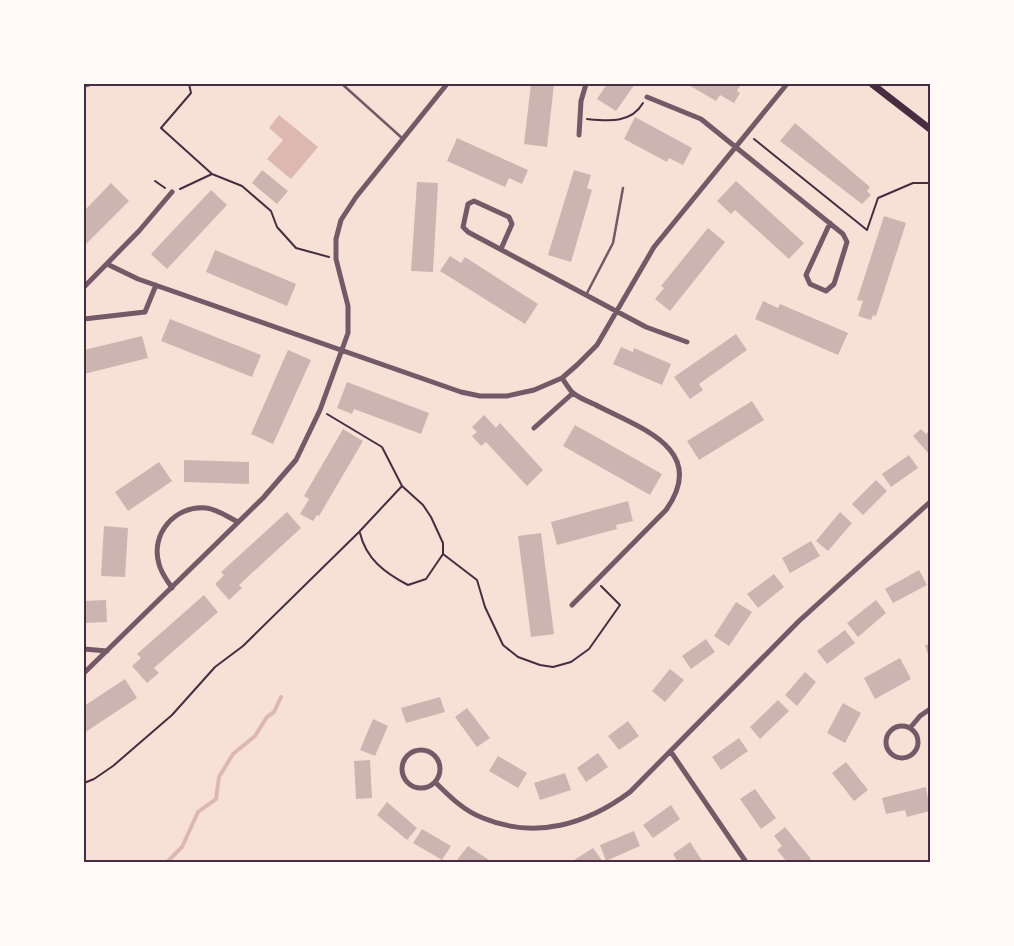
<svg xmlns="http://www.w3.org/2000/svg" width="1014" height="946" font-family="Karla,sans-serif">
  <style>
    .water { fill: #dcb8b0 }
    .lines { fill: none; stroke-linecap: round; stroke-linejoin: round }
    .stream { stroke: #dcb8b0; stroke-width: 4 }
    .building { fill: #ccb4b1 }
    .path { stroke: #4a2c40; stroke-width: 2 }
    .service { stroke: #755966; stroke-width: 2.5 }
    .minor { stroke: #755966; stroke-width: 5 }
    .secondary { stroke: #4a2c40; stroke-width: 7 }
    .neatline { fill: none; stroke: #4a2c40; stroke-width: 2 }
  </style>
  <rect width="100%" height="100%" fill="#f7e1d7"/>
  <path class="water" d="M279 115 318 147 291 179 267 159 283 140 269 128Z"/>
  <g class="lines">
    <path class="stream" d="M167 862 182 847 198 812 216 799 219 777 233 754 255 736 267 717 274 712 281 697"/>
  </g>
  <path class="building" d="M531 84H554L547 147 524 144Z
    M607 84H635L616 111 597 99Z
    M687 84H741L737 91 740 93 734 103 720 95 716 101Z
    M635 117 692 148 683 165 669 158 667 162 624 139Z
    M795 123 870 187 867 191 871 195 862 204 780 141Z
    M457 138 528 170 522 184 509 178 505 187 447 161Z
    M262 170 288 191 277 204 252 183Z
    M574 170 591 175 587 188 592 190 571 262 548 255Z
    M736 181 804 243 789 259 735 210 731 214 717 201Z
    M417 182 438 183 433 272 411 271Z
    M111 183 129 201 84 246V211Z
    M211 190 227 205 167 269 151 254Z
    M884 216 906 223 876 316 873 315 871 320 858 316 863 301 857 300Z
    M708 228 725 242 670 311 655 299 664 288 661 286Z
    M215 250 296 284 287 306 206 272Z
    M450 256 461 263 465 257 538 304 525 324 440 271Z
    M763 301 778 308 780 304 848 333 838 355 755 319Z
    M170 319 261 355 252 377 161 341Z
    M736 334 747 350 699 384 703 390 690 399 674 377Z
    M142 336 148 358 84 374V350Z
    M621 347 633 352 634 348 671 364 662 385 613 364Z
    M288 350 311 360 273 444 251 434Z
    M347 382 429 413 421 434 354 409 352 414 337 408Z
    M752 401 764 420 699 460 687 441Z
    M484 415 496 428 500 423 543 470 527 486 486 442 481 446 472 436 477 432 472 427Z
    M575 425 662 474 650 495 563 446Z
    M343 429 363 441 319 516 317 515 313 521 300 514 309 499 304 496Z
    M921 429 926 434 930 430V455L913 436Z
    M909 455 918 468 891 487 882 474Z
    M184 460 249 462V484L184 482Z
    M159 462 172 481 128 511 115 492Z
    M876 480 887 491 863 515 852 504Z
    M628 501 633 521 616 525 617 529 557 545 551 522Z
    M287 512 301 528 239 585 242 588 229 600 215 584 224 575 221 572Z
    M840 512 852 523 828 551 816 541Z
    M104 526 128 528 125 577 101 576Z
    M541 533 554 634 531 637 518 536Z
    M811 541 820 556 790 573 782 558Z
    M919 570 927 585 893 603 885 589Z
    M774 574 784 587 758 608 747 594Z
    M204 595 218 612 154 668 159 673 147 683 132 666 141 658 137 654Z
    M106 600 107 622 84 623V601Z
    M876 600 886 613 858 637 847 623Z
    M736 602 752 612 729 646 714 636Z
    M845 630 855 643 827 664 817 651Z
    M706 639 715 652 691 669 682 656Z
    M930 644V660L925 645Z
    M900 658 911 679 875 699 864 678Z
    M670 669 684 680 665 702 652 691Z
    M805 672 816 682 797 706 785 695Z
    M125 679 137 698 84 733V706Z
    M440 697 445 712 406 723 401 708Z
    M778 700 789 711 760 739 750 727Z
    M843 703 861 713 845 743 827 733Z
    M467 708 490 738 477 747 455 717Z
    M373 719 388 726 375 756 360 750Z
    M628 721 639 736 619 750 608 736Z
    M739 738 748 751 721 770 712 757Z
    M598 753 608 767 586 782 577 768Z
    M498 756 527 773 518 788 489 771Z
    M370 760 372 798 356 799 354 761Z
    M846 762 868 790 854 801 832 773Z
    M565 773 571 790 540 800 534 783Z
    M926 787 930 811 907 817 905 810 886 814 882 798Z
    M755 789 776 818 761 829 740 799Z
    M387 802 417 828 407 840 377 815Z
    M671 805 680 819 653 838 643 825Z
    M785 827 811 859 806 862H787L777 850 782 846 774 836Z
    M422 829 451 846 442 860 413 843Z
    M634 831 640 846 606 861 600 845Z
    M690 842 703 862H678L673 854Z
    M468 846 492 862H460L457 860Z
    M593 848 603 862H571Z"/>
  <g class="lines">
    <path class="path" d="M189 84 191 93 161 128 212 174 242 186 271 211 277 227 296 248 329 257
      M587 119C607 121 631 124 643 103
      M754 139 867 230 878 198 913 183H930
      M155 181 165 188
      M180 189 212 174
      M327 414 382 447 402 486 423 505 431 517 443 543V554L426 579 408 585C385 573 366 559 360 533
      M443 554 477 580 485 607 503 645 518 657 540 665 553 667 571 662 589 649 620 605 601 586
      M84 783 94 779 113 766 172 715 215 667 243 646 359 532 402 486"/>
    <path class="service" d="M342 84 402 138
      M586 295 613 243 623 188"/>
    <path class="minor" d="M84 85 89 84
      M647 97 701 119 843 234 847 242 834 284 826 291 810 284 806 275 830 223
      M579 135 581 101 586 84
      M501 249 512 224 509 217 474 201 468 204 463 227 468 232 646 327 687 342
      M107 264 138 279 461 392 480 396H507L534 390 562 378 577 365 597 345 654 247 787 84
      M84 287 139 231 172 192
      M84 319 145 312 156 285
      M562 378C565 382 569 389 573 393 579 398 587 401 594 404 637 427 710 448 666 510L572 605
      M534 428 573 393
      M172 588C167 580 161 573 159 564 150 534 175 505 206 508 217 509 228 517 238 522
      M84 649 107 651
      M84 673 263 498 296 460 320 410 348 333V306L336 259V239L341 220 356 197 447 84
      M886 742a16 16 0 1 1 32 0a16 16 0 1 1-32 0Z
      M910 728 920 716 930 709
      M402 769a19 19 0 1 1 38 0a19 19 0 1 1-38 0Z
      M671 752 746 862
      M435 782C449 796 464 811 483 818 536 840 587 824 630 792L799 621 930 502"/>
    <path class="secondary" d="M872 84 930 129"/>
  </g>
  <rect width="1014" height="946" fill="none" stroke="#fffaf5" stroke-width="170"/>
  <rect x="85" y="85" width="844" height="776" class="neatline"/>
</svg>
